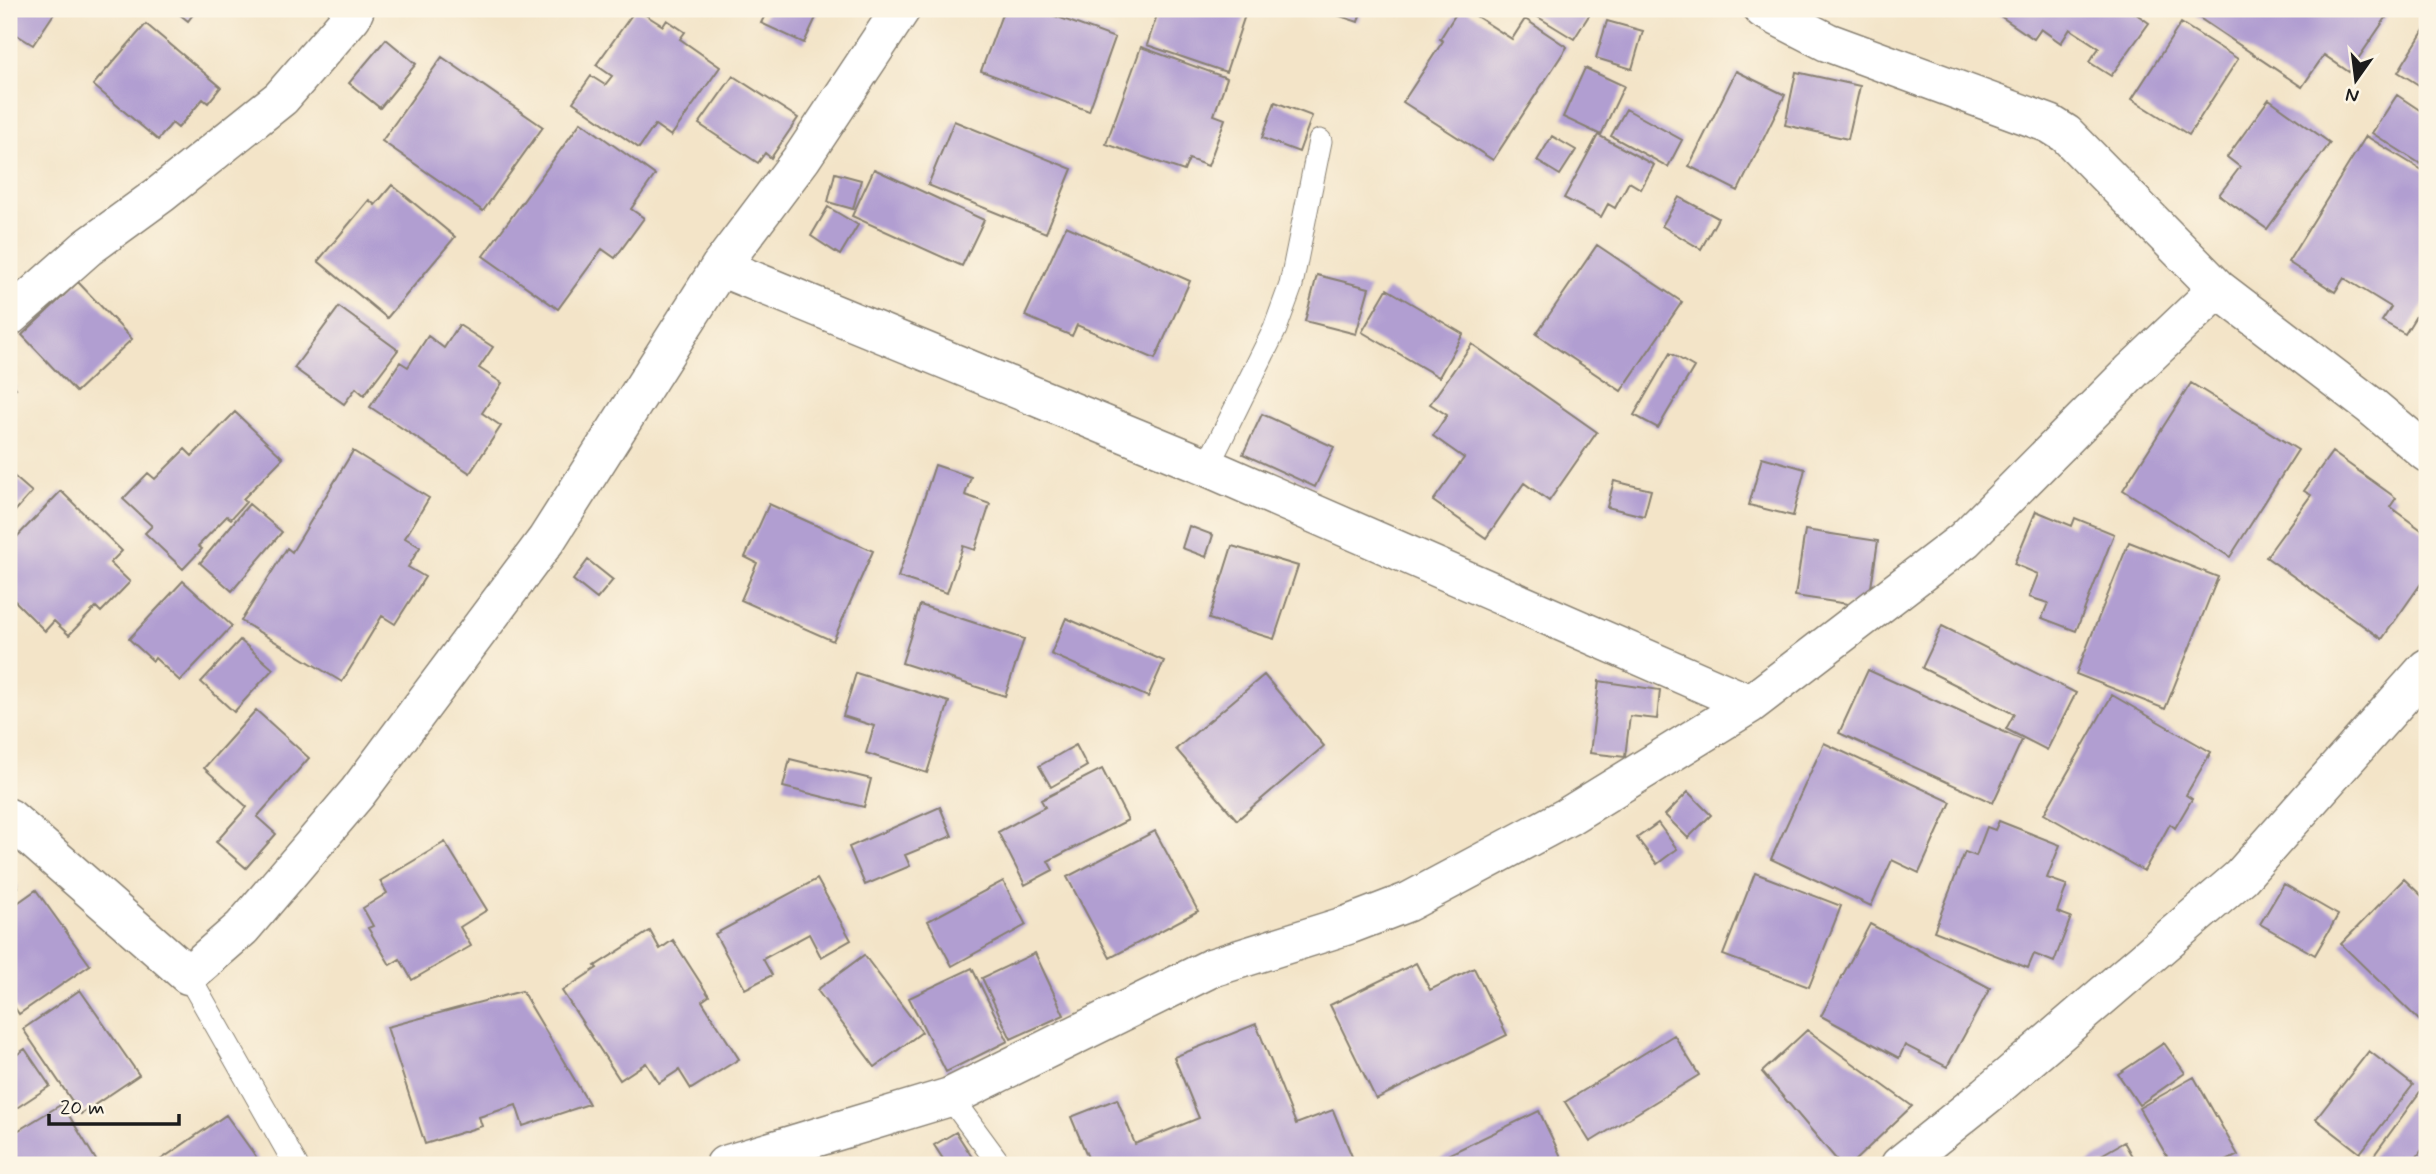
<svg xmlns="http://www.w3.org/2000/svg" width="2436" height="1174" font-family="Mynerve,sans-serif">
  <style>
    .building { fill: #b19ed1 }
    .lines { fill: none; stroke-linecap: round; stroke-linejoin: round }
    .service-casing { stroke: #888072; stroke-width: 25 }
    .minor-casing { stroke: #888072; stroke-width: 41 }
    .service { stroke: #fff; stroke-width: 23 }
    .minor { stroke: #fff; stroke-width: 38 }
  </style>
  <rect width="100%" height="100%" fill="#fcf5e5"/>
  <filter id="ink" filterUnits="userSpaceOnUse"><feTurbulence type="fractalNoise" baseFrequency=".0143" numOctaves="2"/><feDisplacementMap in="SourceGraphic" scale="14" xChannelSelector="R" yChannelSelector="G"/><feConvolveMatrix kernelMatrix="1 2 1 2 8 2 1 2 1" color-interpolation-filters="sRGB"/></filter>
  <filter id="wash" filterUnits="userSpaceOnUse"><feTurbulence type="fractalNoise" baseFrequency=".00686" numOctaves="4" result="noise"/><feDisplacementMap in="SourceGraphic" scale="28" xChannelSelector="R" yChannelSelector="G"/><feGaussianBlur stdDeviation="1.57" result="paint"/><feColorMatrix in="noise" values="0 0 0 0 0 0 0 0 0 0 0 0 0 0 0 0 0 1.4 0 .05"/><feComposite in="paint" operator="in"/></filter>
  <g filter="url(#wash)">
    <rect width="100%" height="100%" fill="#f3e4c8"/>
    <g id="blocks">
      <path class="building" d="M9 9H57L33 45 9 30Z
        M173 9H197L188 21Z
        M636 9 663 26 667 20 685 32 680 39 720 67 671 136 655 125 639 148 573 102 591 76 605 85 612 76 596 65Z
        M768 9H820L804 43 761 23Z
        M1004 9H1036L1115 38 1089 111 981 71Z
        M1159 9H1247L1226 72 1147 45Z
        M1319 9H1362L1358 22Z
        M1459 9H1465L1512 39 1525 19 1567 47 1493 160 1403 102 1443 41 1440 39Z
        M1525 9H1593L1574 39Z
        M1990 9H2129L2149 23 2111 76 2089 62 2099 48 2070 29 2061 43 2041 29 2034 39Z
        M2200 9H2392L2349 72 2324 55 2302 87 2195 15Z
        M1607 21 1643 31 1632 69 1596 58Z
        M2181 23 2238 59 2189 135 2132 99Z
        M146 24 221 87 208 103 203 99 178 128 172 123 158 140 93 85Z
        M2427 25V90L2398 72Z
        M386 39 416 64 380 108 349 83Z
        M1141 47 1227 78 1214 115 1225 119 1208 166 1189 159 1184 171 1106 144Z
        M442 57 543 127 483 211 382 141Z
        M1585 68 1624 86 1601 135 1563 117Z
        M1736 71 1785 95 1738 191 1689 166Z
        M1796 72 1860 86 1848 139 1785 125Z
        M733 76 798 118 771 158 765 153 758 163 699 124Z
        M2397 95 2427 115V168L2372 133Z
        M2269 99 2330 143 2267 229 2219 195 2240 167 2227 157Z
        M1275 102 1312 116 1299 152 1262 138Z
        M1626 109 1682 140 1668 167 1611 136Z
        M954 121 1072 169 1046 233 928 185Z
        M581 122 655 175 631 209 644 218 615 258 602 249 558 309 483 256Z
        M1598 135 1654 165 1641 189 1629 182 1615 208 1608 204 1601 217 1564 198Z
        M1552 136 1576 150 1560 175 1537 161Z
        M2366 136 2427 173V298L2405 334 2382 321 2391 307 2344 278 2335 292 2288 262Z
        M874 169 984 220 962 266 852 216Z
        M835 173 861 180 853 209 828 202Z
        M392 185 455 237 387 318 318 261 369 200 375 205Z
        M1679 197 1718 218 1701 249 1662 226Z
        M828 207 858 225 840 255 811 236Z
        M1066 226 1190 281 1155 359 1077 325 1072 336 1025 316Z
        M1597 245 1682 302 1621 391 1536 334Z
        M1317 275 1369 288 1356 334 1305 321Z
        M78 282 132 339 76 392 22 335Z
        M1387 289 1463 334 1439 377 1362 332Z
        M339 307 398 350 364 395 356 388 344 404 294 368Z
        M459 325 493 347 479 368 502 383 482 413 501 426 470 473 370 407 400 362 408 367 428 336 444 348Z
        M1472 344 1597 432 1549 501 1524 483 1486 538 1433 501 1464 458 1433 436 1447 415 1430 404Z
        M1670 353 1694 367 1658 428 1634 415Z
        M9 379 16 388 9 393Z
        M2191 383 2298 450 2230 557 2123 490Z
        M235 412 283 458 243 499 246 502 231 519 227 516 198 546 202 549 183 569 145 533 152 526 123 499 148 473 155 479 185 449 192 456Z
        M1262 414 1334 447 1315 487 1243 454Z
        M353 451 429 498 405 538 420 547 408 567 425 577 395 624 382 616 342 682 241 621 287 548 292 552Z
        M2332 452 2396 498 2390 507 2427 534V575L2382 639 2266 557 2311 495 2304 491Z
        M1762 457 1805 469 1793 516 1749 505Z
        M935 465 971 477 965 495 990 504 975 550 963 546 947 593 898 577Z
        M9 472 32 492 9 518Z
        M1614 481 1651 490 1644 516 1607 507Z
        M61 491 122 551 110 563 130 582 101 612 96 607 69 635 54 621 45 631 9 595V545Z
        M249 504 282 532 232 591 200 563Z
        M769 504 873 551 833 641 741 600 757 563 745 557Z
        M2036 511 2072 526 2075 518 2114 534 2076 631 2042 618 2048 603 2029 597 2038 574 2014 564Z
        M1189 526 1213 535 1206 557 1182 548Z
        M1805 530 1878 541 1868 607 1795 596Z
        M2129 542 2218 577 2165 709 2076 674Z
        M1232 546 1298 566 1274 639 1209 619Z
        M588 560 613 580 597 599 573 580Z
        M183 581 232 626 180 681 155 658 153 661 129 639Z
        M920 605 1024 639 1005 696 902 663Z
        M1066 618 1164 661 1148 697 1051 654Z
        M1942 626 2076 693 2047 750 2006 729 2014 714 1922 668Z
        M240 640 273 669 234 712 201 682Z
        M1868 670 2022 740 1993 803 1839 733Z
        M856 673 949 702 927 773 866 753 874 726 843 716Z
        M1264 675 1324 746 1237 820 1176 749Z
        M1599 681 1660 690 1657 719 1630 716 1625 757 1590 753Z
        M2112 695 2211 752 2186 795 2192 799 2175 828 2170 824 2144 871 2044 814Z
        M256 710 309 758 257 817 276 834 246 868 216 842 247 807 204 768Z
        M1824 743 1951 802 1919 873 1892 860 1871 906 1771 859Z
        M1076 745 1087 766 1051 787 1039 766Z
        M790 759 871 779 864 807 783 787Z
        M1102 769 1128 820 1048 861 1053 870 1025 885 998 832 1045 807 1041 800Z
        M1688 792 1711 815 1688 838 1665 815Z
        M940 807 952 836 905 855 910 866 865 885 849 847Z
        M1999 821 2060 845 2047 878 2067 885 2057 912 2071 917 2054 962 2034 954 2028 968 1934 931 1965 852 1976 856 1987 827 1995 830Z
        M1658 823 1677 849 1657 864 1637 838Z
        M1155 831 1198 911 1110 958 1067 877Z
        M445 842 487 910 460 927 471 946 412 980 400 959 390 965 368 928 373 926 363 908 387 893 380 881Z
        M1755 873 1841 906 1809 987 1723 955Z
        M9 877 18 887 9 895Z
        M817 879 851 940 821 957 809 934 763 959 772 975 745 989 715 934Z
        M2404 879 2427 901V1028L2341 944Z
        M1003 881 1026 925 952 966 928 921Z
        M2284 884 2338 915 2315 955 2260 924Z
        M36 890 90 965 19 1014 9 999V909Z
        M1870 924 1990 988 1947 1067 1905 1045 1899 1058 1821 1016Z
        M650 931 660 949 673 940 709 996 702 1001 739 1059 691 1089 679 1070 659 1083 646 1063 620 1080 562 991 597 968 595 966Z
        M1035 953 1064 1015 1011 1039 982 978Z
        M864 955 922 1032 875 1067 817 990Z
        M1416 963 1430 990 1474 968 1507 1035 1376 1099 1330 1005Z
        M972 968 1008 1041 946 1072 909 998Z
        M80 990 139 1075 81 1114 23 1029Z
        M522 991 589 1104 523 1126 516 1105 479 1117 482 1126 425 1144 387 1027Z
        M1256 1024 1296 1124 1333 1110 1353 1159 1337 1165H1091L1071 1117 1117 1099 1135 1144 1199 1118 1174 1057Z
        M1807 1030 1912 1106 1850 1165H1841L1762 1072Z
        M1674 1035 1699 1075 1590 1142 1565 1102Z
        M2164 1043 2185 1073 2139 1105 2118 1074Z
        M25 1049 50 1086 9 1113V1060Z
        M2369 1051 2413 1085 2360 1153 2316 1119Z
        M2194 1077 2238 1155 2219 1165H2172L2139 1108Z
        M2427 1082V1143L2411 1165H2367Z
        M62 1104 99 1165H13L10 1159 17 1155 9 1143V1136Z
        M1539 1111 1565 1165H1427Z
        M226 1115 262 1165H153Z
        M956 1132 977 1165H947L934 1145Z
        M2124 1142 2137 1165H2084Z"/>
    </g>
  </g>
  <g filter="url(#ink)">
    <use href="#blocks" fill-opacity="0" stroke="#888072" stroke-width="2"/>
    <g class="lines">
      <defs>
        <path id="service" d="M1207 467 1275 329 1291 285 1320 141
          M188 975 296 1165
          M950 1097 1000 1165"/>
        <path id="minor" d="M1763 9 1827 42 2050 124 2066 134 2218 289 2371 406 2427 453
          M720 267 1207 467 1750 704
          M9 317 87 248 161 194 281 98 352 16 355 9
          M9 818 188 975 242 928 358 792 547 539 720 267 802 158 901 9
          M725 1165 950 1097 1211 968 1348 925 1408 902 1567 817 1750 704 1964 540 2133 370 2218 289
          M1900 1165 1987 1095 2241 877 2427 668"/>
      </defs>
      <use href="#service" class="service-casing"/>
      <use href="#minor" class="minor-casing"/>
      <use href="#service" class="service"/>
      <use href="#minor" class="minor"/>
    </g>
  </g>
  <rect width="2436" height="1174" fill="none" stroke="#fcf5e5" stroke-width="35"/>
  <g transform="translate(2356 80) rotate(194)" stroke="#fcf5e5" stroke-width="5" paint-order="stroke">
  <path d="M0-5L12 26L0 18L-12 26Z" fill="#1c1c1c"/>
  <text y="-10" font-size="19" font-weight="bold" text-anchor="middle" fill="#1c1c1c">N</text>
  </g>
  <path d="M49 1114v10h130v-10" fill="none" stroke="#1c1c1c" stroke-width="3.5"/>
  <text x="60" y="1114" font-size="21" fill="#1c1c1c" stroke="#fcf5e5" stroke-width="5" paint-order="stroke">20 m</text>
</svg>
